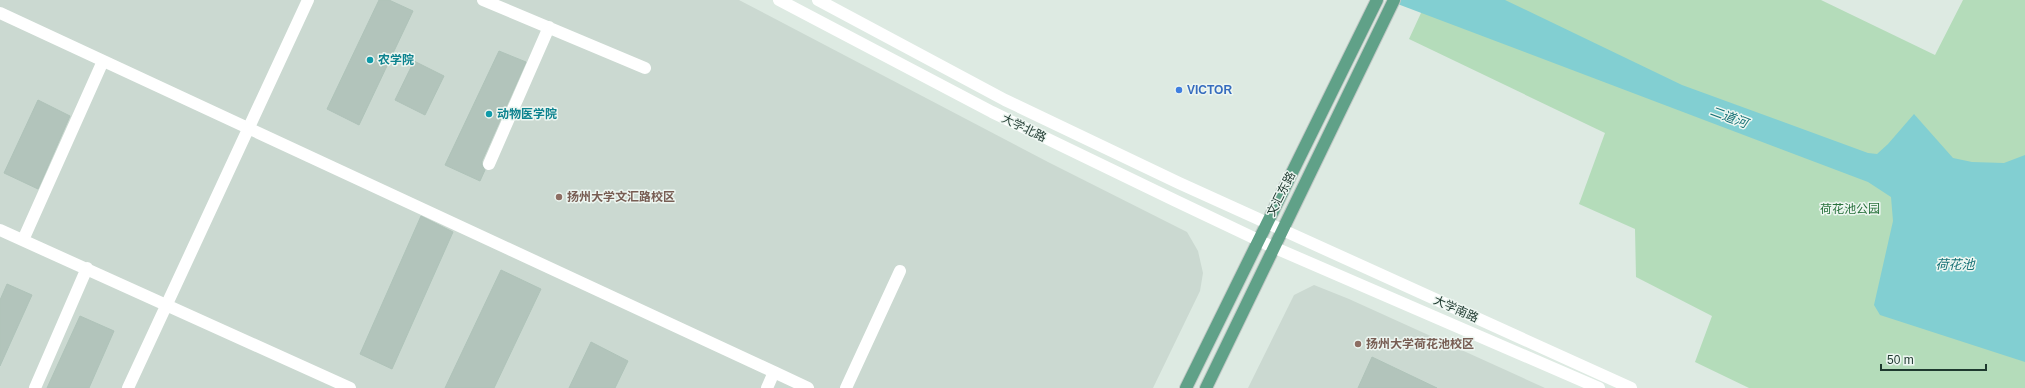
<svg xmlns="http://www.w3.org/2000/svg" width="2025" height="388" font-family="Helvetica,'Noto Sans SC',sans-serif">
  <style>
    .built { fill: #cbd9d1 }
    .green { fill: #b4dcba }
    .water { fill: #82cfd2 }
    .building { fill: #b2c4bb; stroke: #afc3b9 }
    .lines { fill: none; stroke-linecap: round; stroke-linejoin: round }
    .major-casing { stroke: #c0c8c5; stroke-width: 14 }
    .minor { stroke: #fff; stroke-width: 12 }
    .major { stroke: #60a188; stroke-width: 12 }
    .culture-dot { fill: #0f9aa8; stroke: #edf6f1; stroke-width: 1.5 }
    .shop-dot { fill: #3f7fe0; stroke: #edf6f1; stroke-width: 1.5 }
    .education-dot { fill: #8d6e63; stroke: #edf6f1; stroke-width: 1.5 }
    .labels { text-anchor: middle; dominant-baseline: central; stroke-width: 3; stroke-linejoin: round; paint-order: stroke }
    .culture-label { font-size: 12px; font-weight: bold; fill: #0d838f; stroke: #edf6f1; text-anchor: start }
    .shop-label { font-size: 12px; font-weight: bold; fill: #366cbe; stroke: #edf6f1; text-anchor: start }
    .street-label { font-size: 12px; fill: #1e392f; stroke: #edf6f1 }
    .education-label { font-size: 12px; font-weight: bold; fill: #785e54; stroke: #edf6f1; text-anchor: start }
    .park-label { font-size: 12px; fill: #27713b; stroke: #edf6f1 }
    .water-label { font-size: 13px; font-style: italic; fill: #177276; stroke: #edf6f1 }
  </style>
  <rect width="100%" height="100%" fill="#ddeae2"/>
  <path class="built" d="M0 0H739L1048 162 1187 232 1198 251 1203 273 1200 291 1153 388H0Z
    M1314 285 1349 299 1545 388H1248L1294 295Z"/>
  <path class="green" d="M1427 0H1821L1935 55 1963 0H2025V388H1749L1695 362 1712 316 1636 277 1635 229 1579 204 1605 133 1409 39Z"/>
  <path class="water" d="M1387 0H1505L1682 85 1868 153 1877 154 1888 144 1914 114 1953 158 1972 162 2004 163 2025 155V362L1880 315 1874 305 1893 221 1891 197 1868 182Z"/>
  <path class="building" d="M379 0H389L413 11 359 125 327 109Z
    M499 51 526 62 482 161V165L485 170 480 181 445 165Z
    M414 61 444 76 425 115 395 100Z
    M38 100 70 116 38 189 4 173Z
    M421 216 453 232 392 369 360 354Z
    M501 270 541 289 494 388H445Z
    M7 284 32 295 0 366V300Z
    M80 316 114 331 89 388H47Z
    M591 342 628 361 615 388H569Z
    M1372 357 1437 388H1358Z"/>
  <g class="lines">
    <defs>
      <path id="major" d="M1186 388 1377 0
        M1206 388 1394 0"/>
    </defs>
    <use href="#major" class="major-casing"/>
    <path class="minor" d="M483 0 645 68
      M779 0 992 112 1174 200 1273 247 1599 388
      M818 0 1005 100 1179 183 1631 388
      M0 13 774 372
      M489 164 549 27
      M0 230 350 388
      M23 240 103 61
      M35 388 87 268
      M128 388 308 0
      M767 388 774 372 808 388
      M846 388 900 271"/>
    <use href="#major" class="major"/>
  </g>
  <g class="culture-dot">
    <circle cx="370" cy="60" r="4"/>
    <circle cx="489" cy="114" r="4"/>
  </g>
  <circle class="shop-dot" cx="1179" cy="90" r="4"/>
  <g class="education-dot">
    <circle cx="559" cy="197" r="4"/>
    <circle cx="1358" cy="344" r="4"/>
  </g>
  <g class="labels">
    <g class="culture-label">
      <text x="378" y="60">农学院</text>
      <text x="497" y="114">动物医学院</text>
    </g>
    <g class="shop-label">
      <text x="1187" y="90">VICTOR</text>
    </g>
    <g class="street-label">
      <text transform="translate(1024 128) rotate(26)">大学北路</text>
      <text transform="translate(1281 194) rotate(-63)">文汇东路</text>
      <text transform="translate(1456 309) rotate(24)">大学南路</text>
    </g>
    <g class="education-label">
      <text x="567" y="197">扬州大学文汇路校区</text>
      <text x="1366" y="344">扬州大学荷花池校区</text>
    </g>
    <g class="park-label">
      <text x="1850" y="209">荷花池公园</text>
    </g>
    <g class="water-label">
      <text transform="translate(1729 117) rotate(20)">二道河</text>
      <text x="1955" y="264">荷花池</text>
    </g>
  </g>
  <path d="M1881 364v6h105v-6" fill="none" stroke="#1e392f" stroke-width="2"/>
  <text x="1887" y="364" font-size="12" fill="#1e392f" stroke="#edf6f1" stroke-width="3" paint-order="stroke">50 m</text>
</svg>
